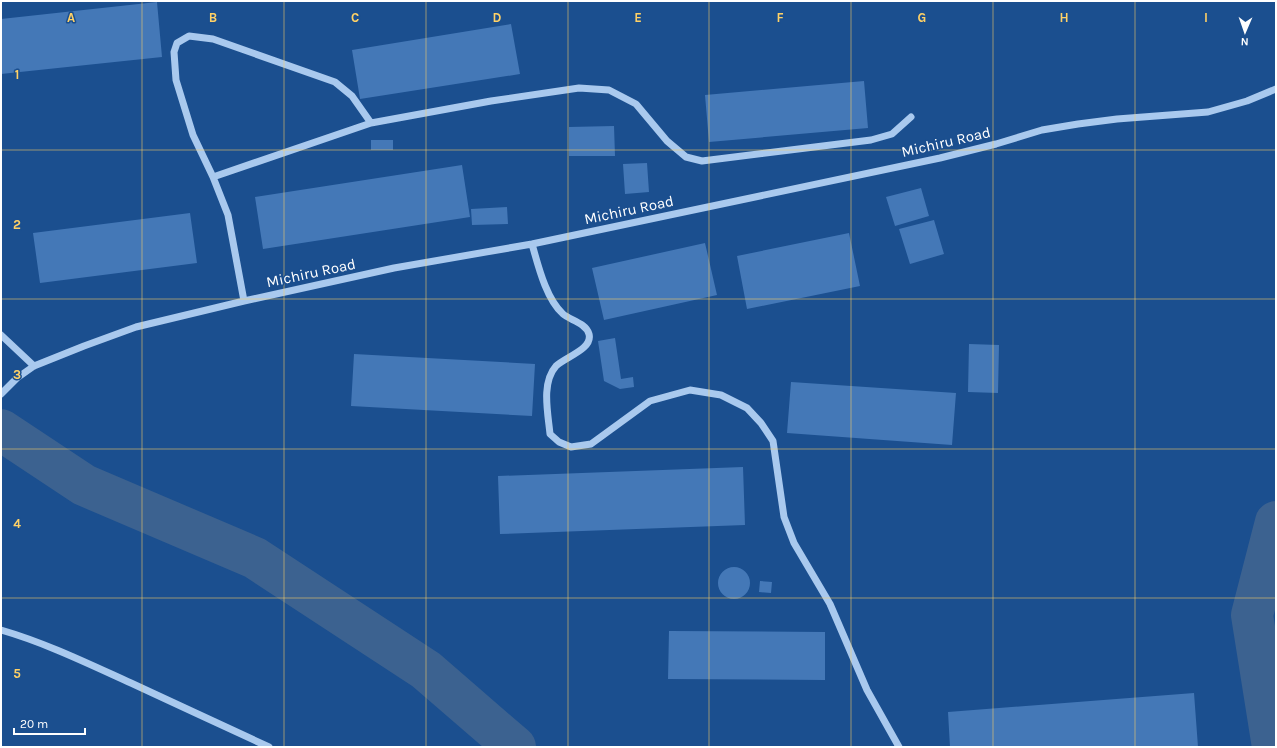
<svg xmlns="http://www.w3.org/2000/svg" width="1277" height="748" font-family="Karla,sans-serif">
  <style>
    .lines { fill: none; stroke-linecap: round; stroke-linejoin: round }
    .river { stroke: #3c6290; stroke-width: 42 }
    .building { fill: #4478b7 }
    .minor { stroke: #a9c9ee; stroke-width: 7 }
    .grid { fill: none; stroke: #ffd166; stroke-width: 1; stroke-opacity: 0.55 }
    .labels { text-anchor: middle; dominant-baseline: central; stroke-width: 3; stroke-linejoin: round; paint-order: stroke }
    .street-label { font-size: 15px; fill: #fff; stroke: #1b4f8f }
    .grid-label { font-size: 13px; text-anchor: middle; font-weight: bold; fill: #ffd166; stroke: #1b4f8f; stroke-width: 3; stroke-linejoin: round; paint-order: stroke }
  </style>
  <rect width="100%" height="100%" fill="#1b4f8f"/>
  <g class="lines">
    <path class="river" d="M1 430 84 485 255 558 426 670 515 747
      M1273 747 1252 615 1276 522"/>
  </g>
  <path class="building" d="M157 2 162 57 1 74V19Z
    M511 24 520 74 360 99 352 50Z
    M864 81 868 128 709 142 705 95Z
    M614 126 615 156H569V127Z
    M371 140H393V150H371Z
    M647 163 649 192 625 194 623 164Z
    M462 165 470 217 263 249 255 197Z
    M921 188 929 216 895 226 886 197Z
    M507 207 508 224 472 225 471 209Z
    M190 213 197 263 40 283 33 233Z
    M934 220 944 254 910 264 899 229Z
    M849 233 860 286 747 309 737 256Z
    M705 243 717 295 604 320 592 268Z
    M615 338 621 379 633 377 634 387 620 389 604 381 598 341Z
    M969 344 999 345 998 393 968 392Z
    M354 354 535 364 532 416 351 406Z
    M791 382 956 393 952 445 787 433Z
    M743 467 745 525 500 534 498 476Z
    M718 583a16 16 0 1 1 32 0a16 16 0 1 1-32 0Z
    M760 581 772 582 771 593 759 592Z
    M669 631 825 632V680L668 679Z
    M1194 693 1198 747H950L948 712Z"/>
  <g class="lines">
    <path class="minor" d="M213 177 371 123 491 101 579 88 609 90 636 104 667 141 686 157 702 161 871 140 892 134 911 117
      M532 244C538 265 546 299 563 314 570 320 586 323 589 334 593 349 565 357 556 366 541 383 548 413 550 434L559 442 571 447 591 444 650 401 690 390 721 395 747 408 761 423 773 441 784 517 794 543 830 604 867 690 899 747
      M244 301 228 215 213 177 193 135 176 80 174 52 177 43 189 36 213 39 335 82 352 96 371 123
      M1 335 34 366
      M1 394 17 378 34 366 84 346 136 327 244 301 394 268 532 244 940 158 996 144 1042 130 1078 124 1117 119 1208 112 1247 101 1276 89
      M1 630C46 643 89 664 131 683 177 704 223 726 269 747"/>
  </g>
  <path class="grid" d="M142 1V747M284 1V747M426 1V747M568 1V747M709 1V747M851 1V747M993 1V747M1135 1V747M1 150H1276M1 299H1276M1 449H1276M1 598H1276"/>
  <g class="labels">
    <g class="street-label">
      <text transform="translate(946 142) rotate(-13)">Michiru Road</text>
      <text transform="translate(629 210) rotate(-12)">Michiru Road</text>
      <text transform="translate(311 273) rotate(-12)">Michiru Road</text>
    </g>
  </g>
  <g class="grid-label">
    <text x="71" y="22">A</text>
    <text x="213" y="22">B</text>
    <text x="355" y="22">C</text>
    <text x="497" y="22">D</text>
    <text x="638" y="22">E</text>
    <text x="780" y="22">F</text>
    <text x="922" y="22">G</text>
    <text x="1064" y="22">H</text>
    <text x="1206" y="22">I</text>
    <text x="17" y="79">1</text>
    <text x="17" y="229">2</text>
    <text x="17" y="379">3</text>
    <text x="17" y="528">4</text>
    <text x="17" y="678">5</text>
  </g>
  <rect width="1277" height="748" fill="none" stroke="#ffffff" stroke-width="4"/>
  <g transform="translate(1245 32) rotate(182)" stroke="#1b4f8f" stroke-width="3" paint-order="stroke">
  <path d="M0-3L7 15L0 10L-7 15Z" fill="#ffffff"/>
  <text y="-6" font-size="11" font-weight="bold" text-anchor="middle" fill="#ffffff">N</text>
  </g>
  <path d="M14 728v6h71v-6" fill="none" stroke="#ffffff" stroke-width="2"/>
  <text x="20" y="728" font-size="12" fill="#ffffff" stroke="#1b4f8f" stroke-width="3" paint-order="stroke">20 m</text>
</svg>
